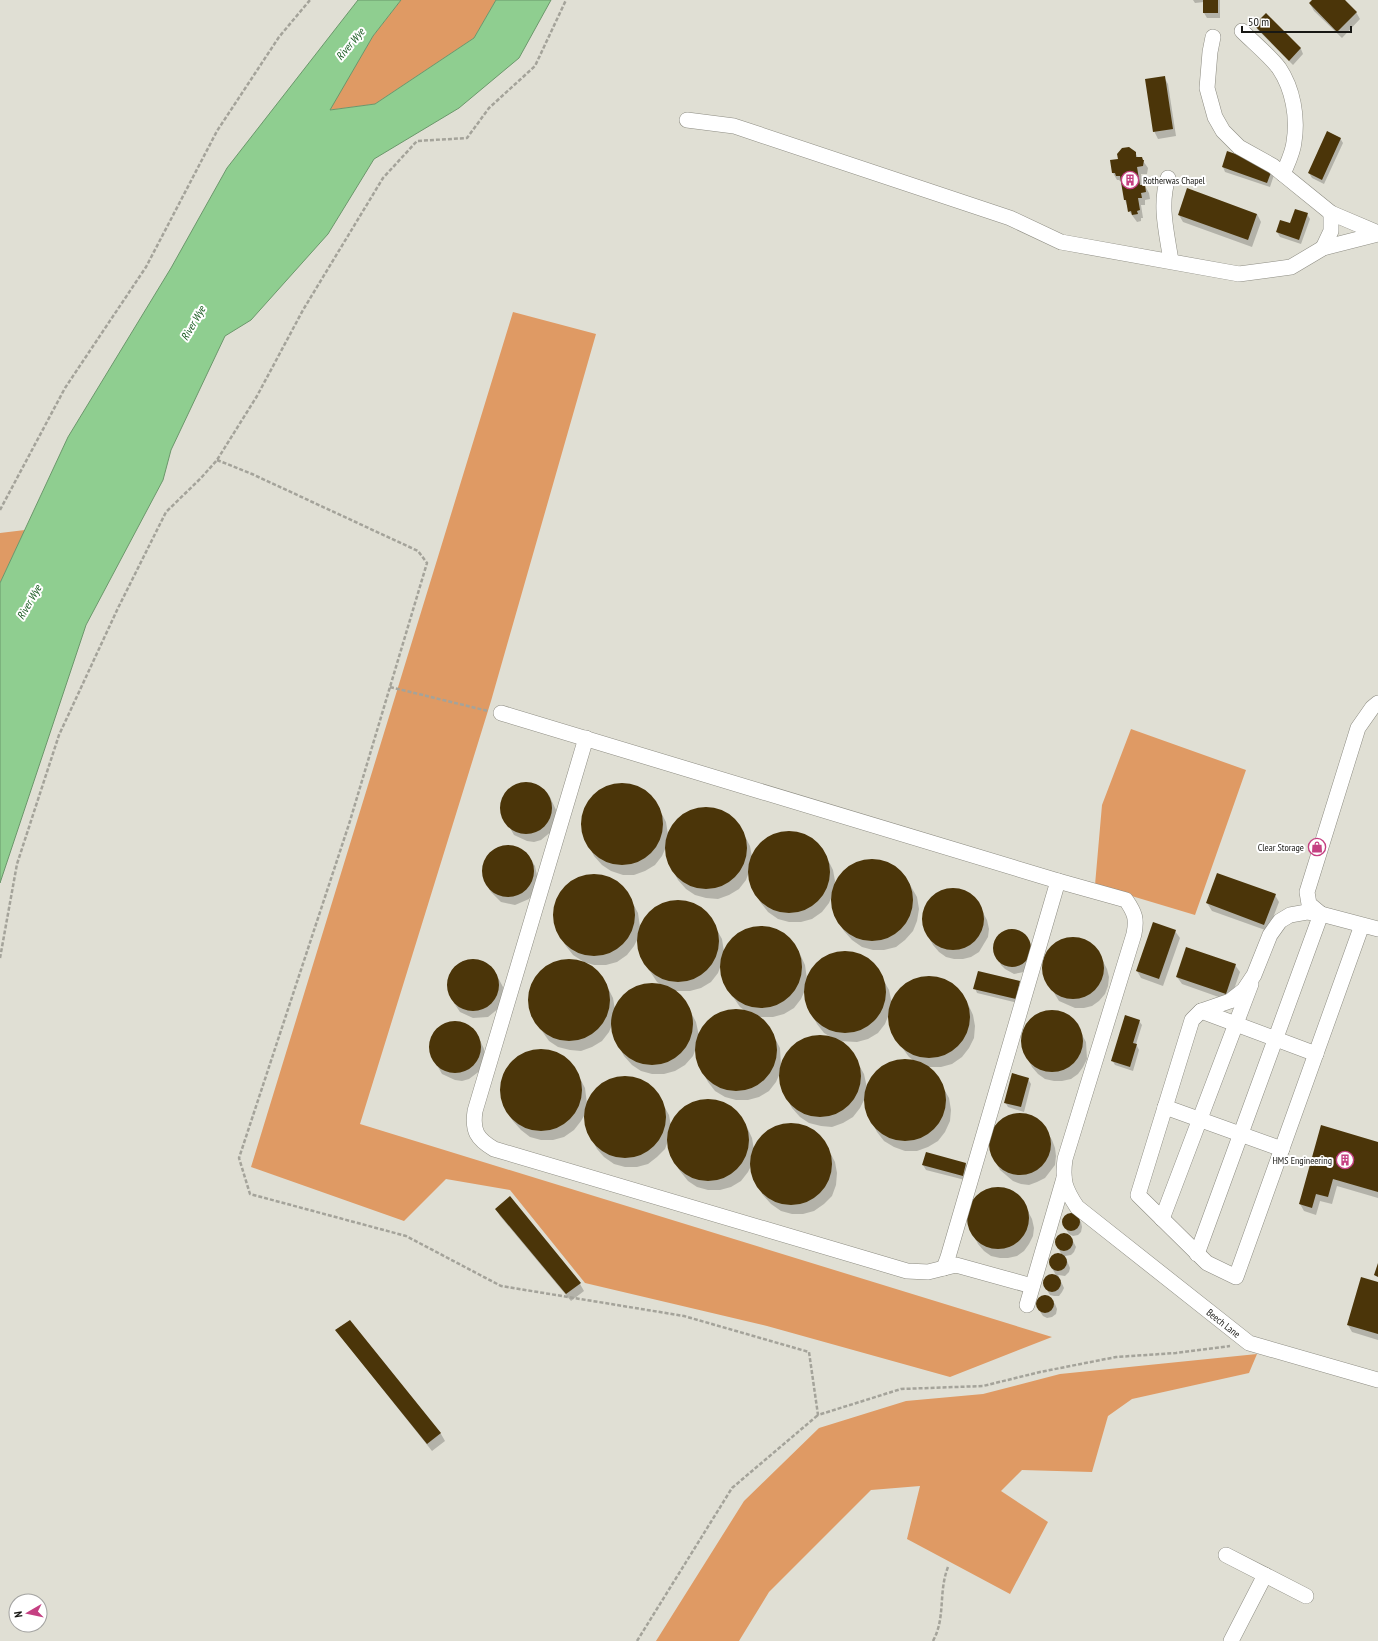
<svg xmlns="http://www.w3.org/2000/svg" width="1378" height="1641" font-family="'PT Sans Narrow',sans-serif">
  <style>
    .forest { fill: #df9a64 }
    .water { fill: #8fce90; stroke: #6b976b }
    .shadow { fill: #0003; fill-rule: evenodd }
    .building { fill: #4b3509 }
    .lines { fill: none; stroke-linecap: round; stroke-linejoin: round }
    .minor-casing { stroke: #8d8c82; stroke-width: 16 }
    .path { stroke: #a4a39a; stroke-width: 2.5; stroke-dasharray: 4 2; stroke-linecap: butt }
    .minor { stroke: #fff; stroke-width: 15 }
    .labels { text-anchor: middle; dominant-baseline: central; stroke-width: 4; stroke-linejoin: round; paint-order: stroke }
    .poi-label { font-size: 10px; fill: #181814; stroke: #fff; text-anchor: end }
    .street-label { font-size: 10px; fill: #181814; stroke: #fff }
    .water-label { font-size: 11px; font-style: italic; fill: #1c5c23; stroke: #fff }
  </style>
  <rect width="100%" height="100%" fill="#e0dfd4"/>
  <path class="forest" d="M401 0H496L474 38 375 104 329 110 373 36Z
    M513 312 596 334 491 701 360 1124 1052 1337 950 1377 767 1326 585 1283 510 1190 446 1179 404 1221 251 1167Z
    M25 530 0 583V533Z
    M1131 729 1246 770 1195 915 1095 885 1102 805Z
    M1257 1354 1249 1373 1132 1399 1108 1416 1092 1472 1022 1470 1001 1491 1048 1522 1010 1594 907 1539 920 1486 871 1490 769 1592 739 1641H656L744 1501 819 1428 906 1401 983 1394 1060 1374Z"/>
  <path class="water" d="M358 0H401L373 36 330 110 375 104 474 38 496 0H551L519 58 459 108 374 159 328 234 251 320 225 336 171 450 163 480 86 625 0 883V583L68 437 171 268 227 168Z"/>
  <path class="shadow" d="M1193 0H1220V18H1207L1204 13V2L1195 3Z
    M1313 0H1344L1356 12 1360 19 1342 38 1314 11 1310 4Z
    M1266 15 1301 49 1303 54 1293 65 1258 30 1255 26Z
    M1164 77 1168 84 1176 136 1158 139 1154 131Z
    M1340 138 1343 143 1324 184 1312 178 1309 173Z
    M1135 152 1138 158H1141L1148 168 1147 174H1141L1143 186H1145L1149 193 1150 199 1145 200V205H1141L1143 218H1141V221L1137 222 1129 211 1125 200 1122 183 1119 180H1117L1113 173 1119 160Z
    M1223 167 1275 172 1270 187 1225 172Z
    M1257 214 1261 222 1252 247 1183 222 1179 215Z
    M1307 214 1310 219 1301 244 1280 237 1277 232 1281 221 1290 224Z
    M524 783 538 785 549 795 556 810 555 824 552 831 541 840 534 842 527 841 514 835 502 814 501 807 502 800 511 788Z
    M625 784 636 787 647 793 655 801 666 822 668 835 677 820 686 813 697 809 709 808 720 811 730 816 739 825 750 846 752 857 756 848 770 837 780 833 792 832 803 834 813 840 822 848 833 870 835 881 834 887 844 872 853 865 864 861 876 860 887 862 897 868 905 876 917 897 919 909 917 921 913 931 905 940 896 947 884 950H873L862 947 852 940 844 931 834 910 832 896 829 903 822 912 812 919 801 922H789L778 919 768 912 761 903 750 882 749 872 746 880 739 889 729 895 718 899 706 898 695 895 686 889 678 880 667 858 666 847 662 856 655 865 645 871 634 875H623L611 871 602 865 594 856 584 834 582 823 584 811 590 801 603 789 614 785Z
    M505 846H513L526 852 535 866 538 880 537 887 529 899 515 905 501 902 491 892 483 877 484 863 492 851Z
    M597 875 608 877 618 883 626 891 638 913 640 927 645 918 658 906 669 902 681 901 692 904 702 909 710 918 722 939 724 952 728 944 742 932 752 928 764 927 775 930 785 935 794 944 800 954 805 965 807 979 816 964 825 957 836 953 848 952 859 955 869 960 877 969 889 990 892 1004 900 989 909 982 920 978 932 977 943 979 953 985 962 993 968 1004 973 1015 975 1026 974 1038 969 1048 962 1057 952 1064 941 1067H928L937 1077 949 1098 951 1110 950 1121 945 1132 938 1141 928 1147 917 1151H905L894 1147 884 1141 877 1132 866 1110 865 1098 860 1108 853 1117 843 1123 832 1127 821 1126 809 1123 800 1117 792 1108 781 1086 780 1073 776 1082 769 1091 759 1097 748 1100H736L725 1097 715 1091 708 1082 697 1060 696 1048 693 1056 685 1065 675 1071 664 1074H652L641 1071 632 1065 624 1056 613 1034 612 1025 609 1032 602 1041 592 1047 581 1051 570 1050 558 1047 549 1041 535 1021 530 1010 529 999 531 987 537 977 550 965 561 961 572 960 583 963 593 969 602 977 608 988 613 998 615 1010 623 996 633 989 643 985 655 984 664 986 657 982 644 962 639 951 638 938 634 946 627 955 617 962 606 965H594L584 962 573 955 566 946 555 925 554 913 556 902 561 892 574 880 585 876ZM721 965 722 977 727 988 740 1007 747 1012 739 1010 727 1011 716 1015 707 1022 699 1036 696 1022 685 1001 675 991H690L701 988 711 982 718 973ZM805 990 806 1002 817 1024 824 1033 833 1038 823 1036 812 1037 801 1041 791 1048 781 1065 780 1048 769 1027 759 1017H773L784 1014 794 1008 801 999ZM889 1014 890 1027 895 1038 909 1057 916 1062 908 1060 896 1061 885 1065 876 1073 867 1088 864 1074 852 1053 844 1044 839 1041 857 1042 868 1039 878 1033 885 1024Z
    M955 889 963 891 971 895 977 902 987 920 989 929 988 937 979 952 971 957 963 959H954L946 957 939 952 933 945 924 927 923 918 924 909 931 898 938 893 946 890Z
    M1275 895 1279 902 1268 931 1212 911 1207 903Z
    M1013 930 1018 931 1026 937 1033 950 1024 972 1014 974 1005 969 1001 965 997 957 994 947 995 942 999 935 1003 932Z
    M1175 931 1180 938 1163 986 1141 978 1137 971Z
    M1075 938 1084 940 1091 944 1097 950 1107 969 1109 977 1108 986 1105 994 1099 1001 1092 1006 1084 1008H1075L1059 1001 1048 983 1044 975 1043 967 1049 950 1059 942 1067 939Z
    M478 960 485 962 495 972 503 987 502 1001 499 1008 488 1017 473 1018 460 1012 456 1006 451 998 448 984 449 977 457 965 463 961Z
    M1235 965 1240 972 1230 1001 1182 984 1177 977Z
    M1020 982 1022 987 1018 1003 977 993 975 988Z
    M1054 1011 1062 1013 1070 1017 1076 1024 1086 1042 1087 1059 1083 1067 1078 1074 1071 1079 1062 1081H1054L1045 1079 1038 1074 1032 1067 1023 1048 1022 1040 1024 1031 1028 1023 1037 1015 1045 1012Z
    M1139 1021 1142 1025 1136 1044 1139 1050 1133 1071 1115 1065 1112 1060Z
    M452 1022 466 1024 477 1034 484 1049V1064L481 1070 469 1079 462 1081 455 1080 442 1074 430 1053 431 1039 434 1033 439 1027Z
    M544 1050 555 1052 566 1058 574 1067 585 1088 587 1104 592 1094 605 1082 616 1078 627 1077 639 1079 649 1085 657 1094 669 1115 671 1126 679 1112 688 1105 699 1101 711 1100 722 1103 732 1108 740 1117 747 1127 752 1138 754 1150 763 1136 772 1129 783 1125 794 1124 806 1126 816 1132 824 1141 835 1162 837 1173 836 1185 832 1196 824 1204 814 1211 803 1214H792L781 1211 771 1204 763 1195 753 1174 752 1164 748 1172 741 1181 731 1187 720 1190H708L697 1187 688 1181 680 1171 669 1150 668 1141 665 1149 657 1157 648 1164 637 1167H625L614 1164 604 1157 597 1149 586 1127 585 1114 581 1121 574 1130 564 1137 553 1140H541L530 1137 521 1130 513 1121 502 1100 501 1088 503 1077 508 1067 522 1055 532 1051Z
    M1028 1079 1031 1084 1024 1112 1008 1107 1005 1102Z
    M1017 1114 1026 1115 1041 1123 1052 1140 1055 1148 1056 1156 1055 1165 1045 1178 1037 1182 1029 1185 1021 1184 1013 1181 1000 1170 991 1151 990 1143 996 1127 1002 1120Z
    M1378 1143V1198L1337 1186 1332 1204 1320 1201 1316 1215 1304 1211 1300 1204Z
    M966 1164 968 1168 965 1180 926 1170 923 1165Z
    M1000 1188 1008 1190 1016 1194 1022 1200 1032 1219 1034 1228 1033 1236 1029 1244 1024 1251 1017 1256 1008 1258H1000L991 1256 984 1251 978 1244 969 1225 968 1217 970 1208 974 1200 983 1192 991 1189Z
    M510 1198 580 1284 584 1291 571 1301 500 1216 496 1209Z
    M1070 1214H1074L1081 1222 1082 1227 1081 1232 1078 1235 1073 1236 1069 1234 1063 1225V1220L1065 1216Z
    M1062 1234H1067L1071 1237 1076 1247 1074 1252 1071 1255 1065 1256 1070 1268 1069 1272 1065 1276 1058 1275 1064 1288 1062 1292 1059 1296H1054L1050 1295 1044 1285V1280L1046 1276 1050 1274 1056 1275 1050 1265V1260L1053 1256 1057 1254 1062 1255 1056 1245V1240L1058 1236Z
    M1378 1283V1340L1352 1332 1348 1325Z
    M1044 1295 1049 1296 1055 1304 1057 1309 1056 1314 1052 1317 1047 1318 1043 1316 1037 1307V1302L1040 1298Z
    M349 1321 441 1434 445 1441 432 1451 341 1337 336 1330Z"/>
  <path class="building" d="M1203 0H1218V13H1203Z
    M1312 0H1345L1357 12 1337 32 1309 3Z
    M1266 13 1301 48 1289 61 1254 25Z
    M1165 76 1173 129 1153 132 1145 79Z
    M1327 131 1341 138 1322 180 1308 173Z
    M1129 147 1136 152V157H1142L1143 160H1144L1143 166 1137 167 1140 185H1145L1146 192 1141 193 1142 198H1138L1140 210 1137 211 1138 214 1132 215 1131 211 1128 212 1126 200H1124L1120 176H1116L1115 173H1112L1110 160 1118 159 1117 154 1122 148Z
    M1227 151 1273 167 1267 183 1222 167Z
    M1187 188 1257 214 1248 240 1178 215Z
    M1295 209 1308 213 1299 240 1276 232 1280 220 1290 223Z
    M500 808a26 26 0 1 1 52 0a26 26 0 1 1-52 0Z
    M581 824a41 41 0 1 1 82 0a41 41 0 1 1-82 0Z
    M665 848a41 41 0 1 1 82 0a41 41 0 1 1-82 0Z
    M748 872a41 41 0 1 1 82 0a41 41 0 1 1-82 0Z
    M482 871a26 26 0 1 1 52 0a26 26 0 1 1-52 0Z
    M831 900a41 41 0 1 1 82 0a41 41 0 1 1-82 0Z
    M1217 873 1276 894 1264 925 1206 903Z
    M553 915a41 41 0 1 1 82 0a41 41 0 1 1-82 0Z
    M922 919a31 31 0 1 1 62 0a31 31 0 1 1-62 0Z
    M637 941a41 41 0 1 1 82 0a41 41 0 1 1-82 0Z
    M1153 922 1176 930 1159 979 1136 971Z
    M720 967a41 41 0 1 1 82 0a41 41 0 1 1-82 0Z
    M993 948a19 19 0 1 1 38 0a19 19 0 1 1-38 0Z
    M1042 968a31 31 0 1 1 62 0a31 31 0 1 1-62 0Z
    M1186 947 1236 964 1226 994 1176 977Z
    M804 992a41 41 0 1 1 82 0a41 41 0 1 1-82 0Z
    M447 985a26 26 0 1 1 52 0a26 26 0 1 1-52 0Z
    M528 1000a41 41 0 1 1 82 0a41 41 0 1 1-82 0Z
    M978 971 1020 981 1016 999 973 989Z
    M888 1017a41 41 0 1 1 82 0a41 41 0 1 1-82 0Z
    M611 1024a41 41 0 1 1 82 0a41 41 0 1 1-82 0Z
    M695 1050a41 41 0 1 1 82 0a41 41 0 1 1-82 0Z
    M1021 1041a31 31 0 1 1 62 0a31 31 0 1 1-62 0Z
    M1125 1015 1140 1020 1133 1043 1137 1044 1130 1067 1111 1061Z
    M429 1047a26 26 0 1 1 52 0a26 26 0 1 1-52 0Z
    M779 1076a41 41 0 1 1 82 0a41 41 0 1 1-82 0Z
    M500 1090a41 41 0 1 1 82 0a41 41 0 1 1-82 0Z
    M864 1100a41 41 0 1 1 82 0a41 41 0 1 1-82 0Z
    M1012 1073 1029 1078 1021 1107 1004 1103Z
    M584 1117a41 41 0 1 1 82 0a41 41 0 1 1-82 0Z
    M667 1140a41 41 0 1 1 82 0a41 41 0 1 1-82 0Z
    M989 1144a31 31 0 1 1 62 0a31 31 0 1 1-62 0Z
    M750 1164a41 41 0 1 1 82 0a41 41 0 1 1-82 0Z
    M1321 1125 1378 1142V1192L1333 1179 1328 1197 1316 1194 1312 1208 1299 1204Z
    M926 1152 966 1163 963 1176 922 1165Z
    M967 1218a31 31 0 1 1 62 0a31 31 0 1 1-62 0Z
    M510 1196 581 1283 566 1294 495 1209Z
    M1062 1222a9 9 0 1 1 18 0a9 9 0 1 1-18 0Z
    M1055 1242a9 9 0 1 1 18 0a9 9 0 1 1-18 0Z
    M1049 1262a9 9 0 1 1 18 0a9 9 0 1 1-18 0Z
    M1378 1263V1277L1374 1275Z
    M1043 1283a9 9 0 1 1 18 0a9 9 0 1 1-18 0Z
    M1361 1277 1378 1282V1334L1347 1325Z
    M1036 1304a9 9 0 1 1 18 0a9 9 0 1 1-18 0Z
    M350 1320 441 1433 427 1444 335 1330Z"/>
  <g class="lines">
    <defs>
      <g id="minor">
        <path d="M1242 31C1254 43 1269 55 1279 68 1293 89 1298 117 1294 142 1293 153 1287 164 1283 174"/>
        <path d="M1213 37 1210 52 1207 88 1215 117 1223 131 1239 147 1273 166 1331 213 1378 233"/>
        <path d="M687 120 734 126 1010 218 1061 242 1239 274 1291 267 1323 248 1378 234"/>
        <path d="M1168 178C1159 205 1167 234 1171 261"/>
        <path d="M1323 248 1331 231V213"/>
        <path id="s1" d="M501 713 1058 881 1126 900C1135 913 1137 919 1134 934L1065 1159C1062 1181 1065 1189 1077 1207L1249 1343 1378 1380"/>
        <path d="M586 738 475 1111C472 1131 477 1139 494 1149L907 1271 928 1272 956 1265 1032 1286"/>
        <path d="M1321 914 1309 904 1307 892 1358 728 1372 708 1378 703"/>
        <path d="M1362 925 1236 1277 1207 1263 1138 1195 1192 1020 1201 1011 1230 1001 1244 990 1254 975 1270 935 1280 921 1290 915 1307 912 1321 914 1378 929"/>
        <path d="M1201 1011 1316 1054"/>
        <path d="M1165 1107 1282 1149"/>
        <path d="M1162 1219 1251 984"/>
        <path d="M1197 1254 1321 914"/>
        <path d="M944 1268 948 1257 1058 881"/>
        <path d="M1027 1305 1064 1178"/>
        <path d="M1226 1555 1306 1596"/>
        <path d="M1231 1641 1265 1575"/>
      </g>
    </defs>
    <use href="#minor" class="minor-casing"/>
    <path class="path" d="M217 460 252 474 418 551 427 563 350 821 239 1158 250 1194 406 1236 501 1286 684 1316 809 1352 818 1415 901 1389 983 1386 1040 1372 1116 1357 1176 1353 1230 1346
      M0 510 65 388 146 267 217 131 279 37 310 0
      M390 687 488 711
      M0 958 17 864 59 735 118 608 166 512 201 478 217 460 257 396 303 310 383 178 417 141 467 138 489 108 535 66 566 0
      M637 1641 732 1488 818 1415
      M933 1641C946 1617 938 1593 948 1567"/>
    <use href="#minor" class="minor"/>
  </g>
  <defs>
    <symbol id="building-ring" viewBox="-11 -11 22 22"><circle r="9.5" fill="#fff" stroke="#c54082" stroke-width="1.5"/><path d="M-4-6H4V6H1V3H-1V6H-4ZM-2.5-4.3h1.7v1.8h-1.7ZM.8-4.3h1.7v1.8H.8ZM-2.5-1h1.7V.8h-1.7ZM.8-1h1.7V.8H.8Z" fill="#c54082"/></symbol>
    <symbol id="shop-ring" viewBox="-11 -11 22 22"><circle r="9.5" fill="#fff" stroke="#c54082" stroke-width="1.5"/><path d="M-5-2.5h2.3a2.7 3.5 0 0 1 5.4 0H5L5.5 6h-11ZM-1.5-2.5h3a1.5 2.3 0 0 0-3 0Z" fill="#c54082"/></symbol>
  </defs>
  <g fill-rule="evenodd">
    <use href="#building-ring" x="1120" y="170" width="20" height="20"/>
    <use href="#shop-ring" x="1307" y="837" width="20" height="20"/>
    <use href="#building-ring" x="1335" y="1150" width="20" height="20"/>
  </g>
  <g class="labels">
    <g class="poi-label">
      <text x="1143" y="180" text-anchor="start">Rotherwas Chapel</text>
      <text x="1304" y="847">Clear Storage</text>
      <text x="1332" y="1160">HMS Engineering</text>
    </g>
    <g class="street-label">
      <text stroke="none"><textPath href="#s1" startOffset="1162">Beech Lane</textPath></text>
    </g>
    <g class="water-label">
      <text transform="translate(350 44) rotate(-50)">River Wye</text>
      <text transform="translate(193 323) rotate(-60)">River Wye</text>
      <text transform="translate(29 602) rotate(-60)">River Wye</text>
    </g>
  </g>
  <g transform="translate(28 1613) rotate(261)"><circle r="19" fill="#ffffff" stroke="#a3a3a1"/>
  <path d="M0-3L7 15L0 10L-7 15Z" fill="#c54082"/>
  <text y="-6" font-size="11" font-weight="bold" text-anchor="middle" fill="#181814">N</text>
  </g>
  <path d="M1242 26v6h109v-6" fill="none" stroke="#181814" stroke-width="2"/>
  <text x="1248" y="26" font-size="12" fill="#181814" stroke="#ffffff" stroke-width="3" paint-order="stroke">50 m</text>
</svg>
